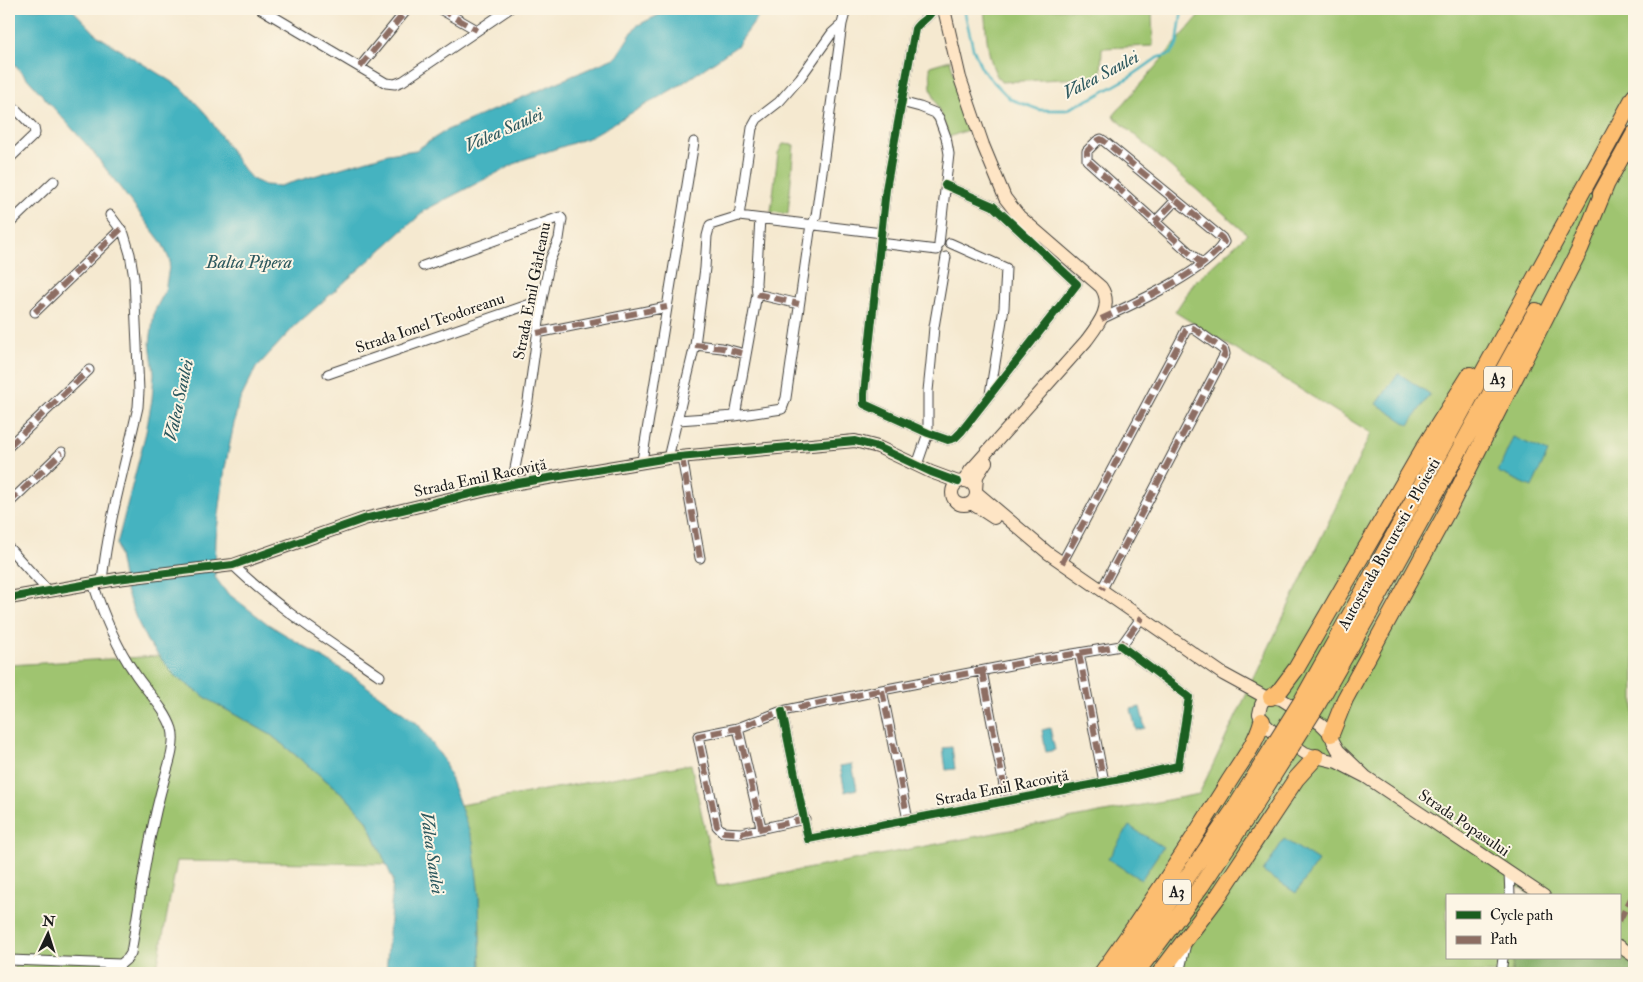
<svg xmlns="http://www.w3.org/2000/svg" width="1643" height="982" font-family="'IM FELL Double Pica',serif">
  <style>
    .green { fill: #9fc46f; stroke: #5e7046 }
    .forest { fill: #7faa62; stroke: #4e633f }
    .water { fill: #45b3c0; stroke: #30686e }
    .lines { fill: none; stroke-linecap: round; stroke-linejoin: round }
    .stream { stroke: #45b3c0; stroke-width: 2.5 }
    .street-casing { stroke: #3d3b37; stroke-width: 11 }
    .secondary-casing { stroke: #3d3b37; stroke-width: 14 }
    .highway-casing { stroke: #3d3b37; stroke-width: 18 }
    .street { stroke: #fff; stroke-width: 9 }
    .secondary { stroke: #fee5c5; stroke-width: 12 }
    .highway { stroke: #fcbd6f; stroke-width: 16 }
    .highway-bridge-casing { stroke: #3d3b37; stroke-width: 18; stroke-linecap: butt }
    .highway-bridge { stroke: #fcbd6f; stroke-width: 16 }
    .quiet { stroke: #8d6e63; stroke-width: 6; stroke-dasharray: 12 6; stroke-linecap: butt }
    .cycleway-casing { stroke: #fcf5e5; stroke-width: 11 }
    .cycleway { stroke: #1b5e20; stroke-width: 8 }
    .labels { text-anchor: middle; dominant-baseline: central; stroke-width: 4; stroke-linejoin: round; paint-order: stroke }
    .shield { fill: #fcf5e5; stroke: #5f5d58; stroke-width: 1 }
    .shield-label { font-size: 15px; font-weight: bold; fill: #1c1c1c }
    .street-label { font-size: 16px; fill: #1c1c1c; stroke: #fcf5e5 }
    .water-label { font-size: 18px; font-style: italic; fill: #2c585e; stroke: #fcf5e5 }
  </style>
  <rect width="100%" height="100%" fill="#fcf5e5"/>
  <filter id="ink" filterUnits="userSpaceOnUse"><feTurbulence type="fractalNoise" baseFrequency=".02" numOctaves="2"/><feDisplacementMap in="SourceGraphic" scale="10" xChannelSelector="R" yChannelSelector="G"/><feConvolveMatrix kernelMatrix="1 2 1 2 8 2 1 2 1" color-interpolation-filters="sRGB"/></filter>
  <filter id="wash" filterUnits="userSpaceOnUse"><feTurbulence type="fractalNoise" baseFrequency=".0096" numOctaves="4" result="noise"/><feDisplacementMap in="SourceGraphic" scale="20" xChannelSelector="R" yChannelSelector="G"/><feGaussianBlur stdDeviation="1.12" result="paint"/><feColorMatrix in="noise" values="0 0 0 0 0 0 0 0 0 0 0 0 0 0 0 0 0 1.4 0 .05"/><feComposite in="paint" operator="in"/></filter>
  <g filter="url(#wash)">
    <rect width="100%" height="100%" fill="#f5e9d0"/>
    <path class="green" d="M984 9H1152L1153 46 1102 48 1101 77 1001 82C986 62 987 32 984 9Z
      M1205 9H1634V965L1619 955V896H1532L1515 884 1514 896H1447V958H1513L1512 973H481L479 896 460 805 691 764 717 886 1199 794 1371 433 1175 312 1194 283 1247 234 1113 116Z
      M950 60 970 129 949 137 931 89 930 66Z
      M783 144 794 145 788 214 771 212 778 153Z
      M159 656 176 677 211 701 271 735 345 796 367 820 387 864 177 861 156 973H14L16 958H9V665Z"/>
    <path class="forest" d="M1619 955 1634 965V973H1512L1513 958H1619Z"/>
    <path class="water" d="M9 9H72L98 36 183 89 207 115 243 169 252 179 265 185 280 186 388 154 416 150 447 130 616 57 636 26 671 9H764L737 46 680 85 588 138 522 160 427 209 295 326 256 368 238 404 225 468 216 538 215 577 226 592 268 624 354 677 418 724 444 760 473 842 479 896 481 973H386L393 880 367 820 345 796 271 735 211 701 176 677 147 641 136 618 125 588 117 544 146 432 152 399 154 373 150 343 154 312 165 291 170 261 162 243 93 152 9 58Z
      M1398 373 1430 394 1409 425 1377 404Z
      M1513 437 1548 452 1532 487 1498 472Z
      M1140 707 1145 728 1136 730 1131 709Z
      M1050 728 1055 750 1046 752 1042 730Z
      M952 747 955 769 946 770 943 748Z
      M852 764 857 789 845 792 840 766Z
      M1129 826 1163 847 1141 880 1108 859Z
      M1284 839 1318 861 1296 893 1263 872Z"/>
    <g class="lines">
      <path class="stream" d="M964 9 973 48 982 70 1010 99 1040 110H1066L1096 96 1130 77 1157 58 1171 54 1177 45 1182 9"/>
    </g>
  </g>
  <g filter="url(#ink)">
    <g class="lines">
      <defs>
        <path id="street" d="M261 9 386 83 395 84 403 81 509 9
          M440 9 477 30
          M933 9C929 20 920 20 915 29L886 189 864 394V404L928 433 948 440 955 438 961 432 1077 284 993 206 945 185
          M360 67 405 12
          M9 102 34 128 35 133 33 136 9 159
          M901 102 920 107 935 113 939 118 946 137 949 154 939 244
          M1176 200 1104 141 1101 139 1097 141 1087 151V160L1202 264
          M739 216 752 128 757 119 779 102 800 78 832 33 842 24
          M9 224 54 181
          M880 243 937 250
          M950 243 1006 268 1004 308 990 394
          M423 266 560 217 562 219 559 239 550 260 542 300 528 401 512 484
          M757 294 799 304
          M35 312 121 229
          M1101 319C1133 304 1206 272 1224 242L1222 238 1176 200 1155 222
          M537 333 667 307
          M695 345 722 348 745 354
          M328 374 542 300
          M735 416 757 294 756 283 760 219
          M678 420 735 416 782 409 786 398 810 231 816 216 842 24 846 9
          M9 446 89 370
          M682 457 700 558
          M668 458 695 345 705 268 707 236 710 225 739 216 882 233
          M642 461 694 142
          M917 465 928 433V391L931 362 934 327 946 257
          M9 503 62 452
          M9 548 48 591
          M1062 563 1182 338 1186 330 1193 328 1224 350 1225 354 1102 589
          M233 565C277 608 330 641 380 676
          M102 581C108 523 125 465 138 407L139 391 134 278 130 254 124 234 110 215
          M1079 653 1104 782
          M982 671 1007 801
          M882 690 908 820
          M782 711 808 839 1126 778 1178 766 1189 697 1121 646
          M738 728 761 827
          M805 819 741 833 723 832 717 826 698 736 738 728 782 711 882 690 1031 661 1121 646 1142 617
          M1509 872 1510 896
          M9 960 121 964 128 958 131 953C141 894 148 835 165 777 169 764 176 743 172 729 165 708 146 691 134 672 116 646 103 614 93 583
          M1179 973 1186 944
          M1501 973 1503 958"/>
        <path id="secondary" d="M944 9 960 78 983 145 1005 198 1019 216 1101 287C1114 306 1098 325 1086 341L970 471 964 481
          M952 493a12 12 0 1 1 24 0a12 12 0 1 1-24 0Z
          M976 490 977 476 986 462
          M976 492 1048 553 1223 674 1267 698
          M971 503 994 518
          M9 598 117 579 233 565 364 519 512 484 668 458 855 441 878 447 931 472 958 482
          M1366 777 1338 750 1333 741 1331 734 1321 724 1281 699 1271 697 1263 701 1261 705 1259 714 1262 721 1272 731 1305 753 1316 757 1337 762 1366 777 1544 896
          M1619 946 1634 956"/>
        <path id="highway" d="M1601 194 1634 134
          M1359 599 1634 97
          M1369 614 1536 311
          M1271 697 1278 693 1296 669 1425 446 1470 375
          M1331 734 1345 699 1449 508 1476 454 1580 249 1606 185
          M1102 973C1145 913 1186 851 1225 788 1237 767 1256 745 1262 721
          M1117 973 1188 876 1235 808
          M1136 973 1201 886 1247 817
          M1160 973 1219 895 1296 779 1316 757"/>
      </defs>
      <use href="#street" class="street-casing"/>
      <use href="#secondary" class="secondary-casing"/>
      <use href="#highway" class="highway-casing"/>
      <use href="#street" class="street"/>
      <use href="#secondary" class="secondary"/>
      <use href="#highway" class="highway"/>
      <defs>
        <path id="highway-bridge" d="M1235 808 1303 699 1359 599
          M1247 817 1316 707 1369 614"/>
      </defs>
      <use href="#highway-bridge" class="highway-bridge-casing"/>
      <use href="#highway-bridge" class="highway-bridge"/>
      <path class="quiet" d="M440 9 477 30
        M360 67 405 12
        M1176 200 1104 141 1101 139 1097 141 1087 151V160L1202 264
        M757 294 799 304
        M35 312 121 229
        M1101 319C1133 304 1206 272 1224 242L1222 238 1176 200 1155 222
        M537 333 667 307
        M695 345 722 348 745 354
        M9 446 89 370
        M682 457 700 558
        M9 503 62 452
        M1062 563 1182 338 1186 330 1193 328 1224 350 1225 354 1102 589
        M1079 653 1104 782
        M982 671 1007 801
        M882 690 908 820
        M738 728 761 827
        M805 819 741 833 723 832 717 826 698 736 738 728 782 711 882 690 1031 661 1121 646 1142 617
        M1619 921 1634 893"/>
      <defs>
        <path id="cycleway" d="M933 9C929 20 920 20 915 29L886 189 864 394V404L928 433 948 440 955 438 961 432 1077 284 993 206 945 185
          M9 598 117 579 233 565 364 519 512 484 668 458 855 441 878 447 931 472 958 482
          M782 711 808 839 1126 778 1178 766 1189 697 1121 646"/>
      </defs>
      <use href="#cycleway" class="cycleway-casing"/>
      <use href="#cycleway" class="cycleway"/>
    </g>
  </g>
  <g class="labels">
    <g class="shield">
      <rect x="1484" y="366.5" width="28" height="25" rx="4"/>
      <rect x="1163" y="879.5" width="28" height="25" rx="4"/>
    </g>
    <g class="shield-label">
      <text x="1498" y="379">A3</text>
      <text x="1177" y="892">A3</text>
    </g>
    <g class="street-label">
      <text transform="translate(532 291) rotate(-79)">Strada Emil Gârleanu</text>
      <text transform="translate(430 323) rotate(-19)">Strada Ionel Teodoreanu</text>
      <text transform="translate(480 478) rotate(-12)">Strada Emil Racoviță</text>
      <text transform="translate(1389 544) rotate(-61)">Autostrada Bucuresti - Ploiesti</text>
      <text transform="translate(1002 788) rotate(-11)">Strada Emil Racoviță</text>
      <text transform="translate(1464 823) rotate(34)">Strada Popasului</text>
    </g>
    <g class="water-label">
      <text transform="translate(1101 75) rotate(-28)">Valea Saulei</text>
      <text transform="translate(504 130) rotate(-24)">Valea Saulei</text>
      <text x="249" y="262">Balta Pipera</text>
      <text transform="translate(179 400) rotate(-78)">Valea Saulei</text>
      <text transform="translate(432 853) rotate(82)">Valea Saulei</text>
    </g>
  </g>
  <rect width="1643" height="982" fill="none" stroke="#fcf5e5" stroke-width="30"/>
  <rect x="1446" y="894" width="175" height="65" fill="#fcf5e5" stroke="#a29e95"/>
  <rect x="1456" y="911" width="25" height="8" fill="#1b5e20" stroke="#a29e95"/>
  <text x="1490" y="920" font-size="15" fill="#1c1c1c">Cycle path</text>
  <rect x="1456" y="936" width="25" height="8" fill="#8d6e63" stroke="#a29e95"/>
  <text x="1490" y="944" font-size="15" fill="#1c1c1c">Path</text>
  <g transform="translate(48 934) rotate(4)" stroke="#fcf5e5" stroke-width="4" paint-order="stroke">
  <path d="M0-4L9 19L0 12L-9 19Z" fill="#1c1c1c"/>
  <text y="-8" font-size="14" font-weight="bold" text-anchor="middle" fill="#1c1c1c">N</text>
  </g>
</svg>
